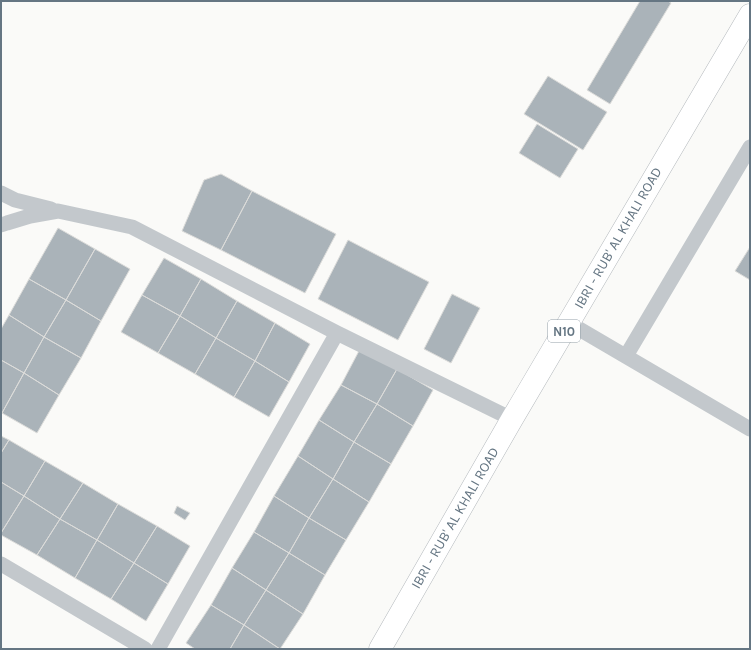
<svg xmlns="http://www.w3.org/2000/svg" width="751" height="650" font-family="Karla,sans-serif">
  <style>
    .building { fill: #aab3b9; stroke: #dcdcda }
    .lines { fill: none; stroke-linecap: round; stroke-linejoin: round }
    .highway-casing { stroke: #b4b9bd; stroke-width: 23 }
    .street { stroke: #c3c8cc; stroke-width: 15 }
    .highway { stroke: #fff; stroke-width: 22 }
    .labels { text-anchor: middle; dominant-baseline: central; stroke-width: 4; stroke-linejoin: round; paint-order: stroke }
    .shield { fill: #fff; stroke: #939fa8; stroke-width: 1 }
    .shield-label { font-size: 13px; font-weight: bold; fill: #657683 }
    .street-label { font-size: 14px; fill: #657683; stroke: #fff }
  </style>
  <rect width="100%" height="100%" fill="#fafaf8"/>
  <path class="building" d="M640 1H668L671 3 610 104 587 90Z
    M548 76 607 112 583 150 524 114Z
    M537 124 578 149 560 178 519 153Z
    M221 174 252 191 221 250 182 231 204 180Z
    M252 191 336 234 305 293 221 250Z
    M58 228 95 249 66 300 29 279Z
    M348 240 429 282 398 340 318 299Z
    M750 247V280L735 271Z
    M95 249 130 269 101 321 66 300Z
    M164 258 201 279 180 316 142 295Z
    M29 279 66 300 44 337 9 315Z
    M201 279 237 301 216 338 180 316Z
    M452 294 480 308 451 363 424 349Z
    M142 295 180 316 158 353 121 332Z
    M66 300 101 321 81 358 44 337Z
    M237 301 275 323 255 361 216 338Z
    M9 315 44 337 24 373 1 360V329Z
    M180 316 216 338 195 374 158 353Z
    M275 323 310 344 289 382 255 361Z
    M44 337 81 358 59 395 24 373Z
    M216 338 255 361 234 397 195 374Z
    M360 349 397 369 377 404 341 385Z
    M1 360 24 373 2 413 1 412Z
    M255 361 289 382 269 417 234 397Z
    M397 369 433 390 413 426 377 404Z
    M24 373 59 395 37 433 2 413Z
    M341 385 377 404 354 442 319 420Z
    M377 404 413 426 391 464 354 442Z
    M319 420 354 442 333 479 298 456Z
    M1 436 9 440 1 453Z
    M9 440 45 461 24 496 1 482V453Z
    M354 442 391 464 369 502 333 479Z
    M298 456 333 479 309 518 274 496Z
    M45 461 83 483 60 519 24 496Z
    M333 479 369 502 346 540 309 518Z
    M1 482 24 496 1 533Z
    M83 483 118 504 97 540 60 519Z
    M24 496 60 519 37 555 1 535V533Z
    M274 496 309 518 289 553 254 532Z
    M118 504 157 526 134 563 97 540Z
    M177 506 190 513 185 520 174 513Z
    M309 518 346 540 325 575 289 553Z
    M60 519 97 540 75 578 37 555Z
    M157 526 190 546 168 584 134 563Z
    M254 532 289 553 266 590 232 568Z
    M97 540 134 563 111 599 75 578Z
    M289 553 325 575 303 614 266 590Z
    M134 563 168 584 146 621 111 599Z
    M232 568 266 590 244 625 211 605Z
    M266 590 303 614 280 649 244 625Z
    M211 605 244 625 230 649H195L186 643Z
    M244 625 280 649H230Z"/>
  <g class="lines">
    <defs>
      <path id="highway" d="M380 649 512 419 750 15"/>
    </defs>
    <use href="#highway" class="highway-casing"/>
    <path class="street" d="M1 193 15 200 51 209
      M1 225 7 223 30 216 58 211 132 227 337 333 512 419
      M569 323 750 429
      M626 356 750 147
      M1 564 145 649
      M158 649 337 333"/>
    <use href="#highway" class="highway"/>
  </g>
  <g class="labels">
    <rect class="shield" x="548" y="320" width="32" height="22" rx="3"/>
    <g class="shield-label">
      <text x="564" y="331">N10</text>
    </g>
    <g class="street-label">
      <text transform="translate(618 238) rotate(-60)">IBRI - RUB' AL KHALI ROAD</text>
      <text transform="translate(455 518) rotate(-60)">IBRI - RUB' AL KHALI ROAD</text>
    </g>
  </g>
  <rect width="751" height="650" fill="none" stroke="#657683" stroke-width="4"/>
</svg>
